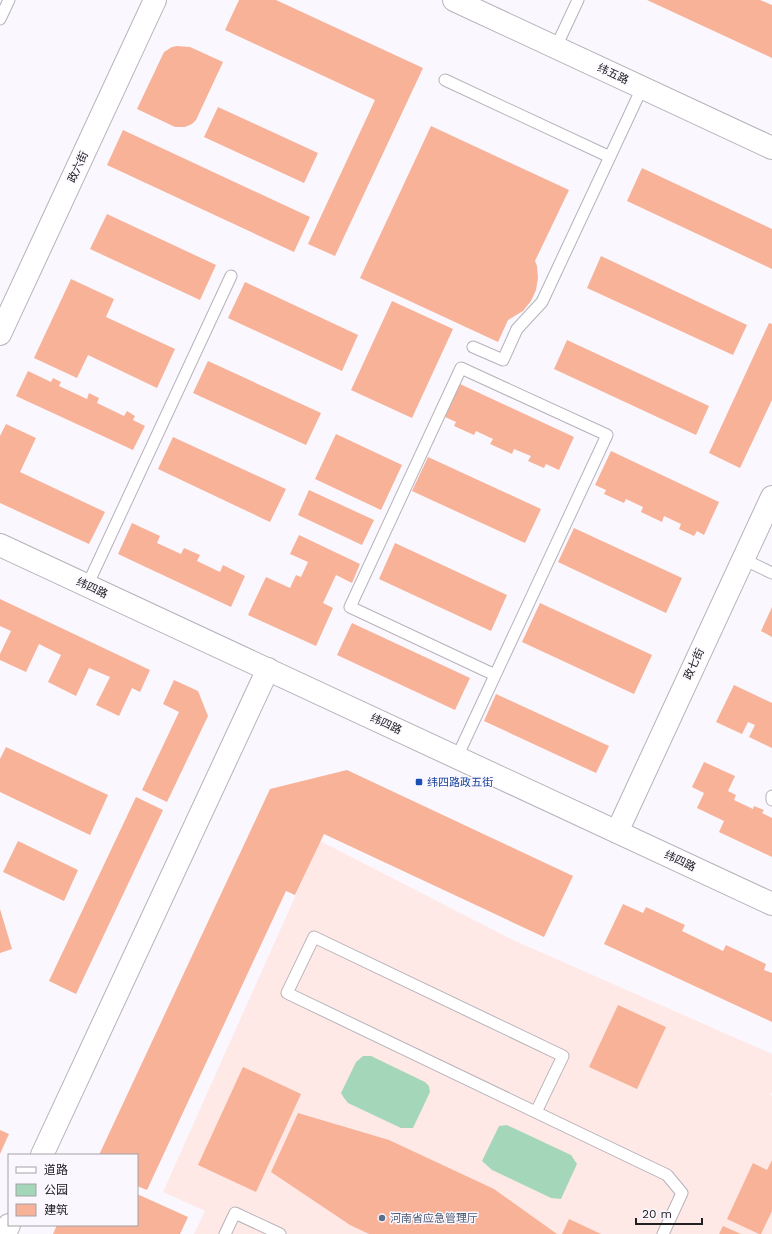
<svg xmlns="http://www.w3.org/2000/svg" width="772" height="1234" font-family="'Work Sans','Noto Sans SC',sans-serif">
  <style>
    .commercial { fill: #ffe9e6 }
    .green { fill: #a4d7ba }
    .building { fill: #f7b298 }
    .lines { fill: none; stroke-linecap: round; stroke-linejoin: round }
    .lane-casing { stroke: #b7b2ba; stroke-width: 13 }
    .street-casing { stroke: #b7b2ba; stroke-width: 24 }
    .secondary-casing { stroke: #b7b2ba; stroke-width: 24 }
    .lane { stroke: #fff; stroke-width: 11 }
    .street { stroke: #fff; stroke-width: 22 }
    .secondary { stroke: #fff; stroke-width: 22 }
    .transit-dot { fill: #1a4fb4; stroke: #fbf7fe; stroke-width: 1.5 }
    .service-dot { fill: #5c6f8a; stroke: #fbf7fe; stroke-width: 1.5 }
    .labels { text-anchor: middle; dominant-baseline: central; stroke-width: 3; stroke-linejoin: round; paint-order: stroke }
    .street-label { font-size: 11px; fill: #222023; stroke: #fbf7fe }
    .transit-label { font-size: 11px; fill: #164399; stroke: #fbf7fe; text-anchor: start }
    .service-label { font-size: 11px; fill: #4e5e75; stroke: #fbf7fe; text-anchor: start }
  </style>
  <rect width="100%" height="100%" fill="#fbf7fe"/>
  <path class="commercial" d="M320 841 513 940 772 1054V1092L770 1095 772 1096V1234H194L205 1211 163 1192Z"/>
  <path class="green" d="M363 1056H371L425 1082 429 1086 430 1092 413 1128H401L348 1103 344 1098 341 1093 356 1062Z
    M507 1125 571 1155 577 1164 561 1199 551 1198 492 1170 482 1161 499 1126Z"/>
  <path class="building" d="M239 0H276L423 68 335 256 308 244 375 100 225 30Z
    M647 0H760L772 5V58Z
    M177 46 190 47 223 62 196 120 192 124 185 127H175L137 109 164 52 172 47Z
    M218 107 318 153 304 183 204 137Z
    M431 126 569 190 535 261 537 266 538 278 536 290 531 301 523 311 508 320 498 342 360 278Z
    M123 130 310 217 294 252 107 165Z
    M642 168 772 229V269L627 201Z
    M107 214 216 265 200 300 90 249Z
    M601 256 747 325 733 355 587 288Z
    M71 279 114 299 106 317 175 349 157 388 88 355 77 378 34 358Z
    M245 282 358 335 342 371 228 318Z
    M392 301 453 329 412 418 351 390Z
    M769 323 772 324V400L740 468 709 453Z
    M567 340 709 406 696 435 554 369Z
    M208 361 321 413 306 445 193 393Z
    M28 371 51 382 53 378 61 382 59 386 87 399 89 393 99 398 97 403 124 416 127 411 135 416 133 420 145 426 133 450 16 396Z
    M460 384 574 437 559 470 546 464 544 468 528 461 531 456 514 449 512 454 490 444 493 439 476 431 474 435 454 426 456 422 445 417Z
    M6 424 36 438 20 472 105 512 89 544 0 503V436Z
    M336 434 402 465 381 510 315 479Z
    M173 437 286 489 270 522 158 469Z
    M611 451 719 502 704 535 697 531 694 536 679 529 681 524 664 516 662 522 641 512 643 507 626 499 624 503 604 494 606 490 595 485Z
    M428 457 541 509 525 543 412 491Z
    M309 490 374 520 362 545 298 515Z
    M132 523 160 536 157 543 181 554 184 548 200 555 197 561 220 572 223 565 245 576 231 607 118 554Z
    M574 528 682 578 666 613 558 562Z
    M299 535 360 564 352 583 336 575 323 603 333 608 316 646 248 615 266 577 290 588 296 575 301 577 308 562 290 554Z
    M395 543 507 595 491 631 379 579Z
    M0 599 150 670 140 692 132 688 119 716 96 705 110 677 89 668 76 696 48 682 61 655 39 644 26 672 0 660V654L11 631 0 626Z
    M540 603 652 655 634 694 522 642Z
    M772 607V637L761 631Z
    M352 623 470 678 455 710 337 655Z
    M174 680 198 691 208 716 167 802 142 790 179 712 163 704Z
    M734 685 772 703V748L749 737 755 725 748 722 742 734 716 722Z
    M496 694 609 746 596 773 484 721Z
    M6 747 108 795 90 835 0 792V759Z
    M704 762 735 776 728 791 736 795 734 800 753 809 754 806 764 810 762 813 772 818V857L719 832 724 821 697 808 704 793 692 787Z
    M347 770 573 876 544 937 324 834 295 895 286 891 147 1190 137 1186V1155H99L270 789Z
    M136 797 163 810 76 994 49 981Z
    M18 841 78 870 64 901 3 872Z
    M623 904 643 913 646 907 685 925 682 931 723 951 726 945 766 964 764 970 772 973V1022L604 944Z
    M0 909 12 949 0 953Z
    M618 1005 666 1027 637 1089 589 1067Z
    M243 1067 301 1094 256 1192 198 1165Z
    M298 1113 389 1140 494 1189 557 1234H369L350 1225 271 1172Z
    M0 1130 9 1134 0 1154Z
    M772 1160V1211L761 1234H759L727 1219 753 1163 767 1170Z
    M137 1194 188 1217 180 1234H53L57 1225H137Z
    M569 1219 601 1234H562Z
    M723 1226 741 1234H719Z"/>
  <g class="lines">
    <defs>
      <path id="lane" d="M0 19 9 0
        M556 47 578 0
        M445 80 610 157
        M473 347 503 360 517 329 542 302 642 88
        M743 559 772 573
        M87 586 231 276
        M457 757 607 435 461 368 350 607 495 675
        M772 796V800
        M536 1112 563 1056 314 937 287 993 667 1175 682 1193 663 1234
        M225 1234 235 1213 280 1234"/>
      <path id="street" d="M454 0 772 148
        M0 334 155 0
        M42 1155 268 669
        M5 1234 9 1225"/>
      <path id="secondary" d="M0 545 772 904
        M617 832 772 497"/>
    </defs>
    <use href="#lane" class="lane-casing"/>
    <use href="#street" class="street-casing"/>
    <use href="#secondary" class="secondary-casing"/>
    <use href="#lane" class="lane"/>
    <use href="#street" class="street"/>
    <use href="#secondary" class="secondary"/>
  </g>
  <rect class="transit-dot" x="415" y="778" width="8" height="8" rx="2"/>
  <circle class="service-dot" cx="382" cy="1218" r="4"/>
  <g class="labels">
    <g class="street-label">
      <text transform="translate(613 74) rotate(25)">纬五路</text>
      <text transform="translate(78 167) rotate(-65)">政六街</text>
      <text transform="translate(92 588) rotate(25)">纬四路</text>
      <text transform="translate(694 664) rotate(-65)">政七街</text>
      <text transform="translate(386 724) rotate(25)">纬四路</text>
      <text transform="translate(680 861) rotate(25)">纬四路</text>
    </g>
    <g class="transit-label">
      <text x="427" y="782">纬四路政五街</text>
    </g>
    <g class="service-label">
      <text x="390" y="1218">河南省应急管理厅</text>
    </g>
  </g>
  <rect x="8" y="1154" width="130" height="72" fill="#fbf7fe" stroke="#a4a1a6"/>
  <rect x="16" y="1167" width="20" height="6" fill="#ffffff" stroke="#a4a1a6"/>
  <text x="44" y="1174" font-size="12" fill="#222023">道路</text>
  <rect x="16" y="1184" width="20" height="12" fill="#a4d7ba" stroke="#a4a1a6"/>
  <text x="44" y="1194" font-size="12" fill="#222023">公园</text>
  <rect x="16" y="1204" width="20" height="12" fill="#f7b298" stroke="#a4a1a6"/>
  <text x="44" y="1214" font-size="12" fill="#222023">建筑</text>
  <path d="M636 1218v6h66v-6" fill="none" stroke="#222023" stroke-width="2"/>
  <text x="642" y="1218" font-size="12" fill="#222023" stroke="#fbf7fe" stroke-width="3" paint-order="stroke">20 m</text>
</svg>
